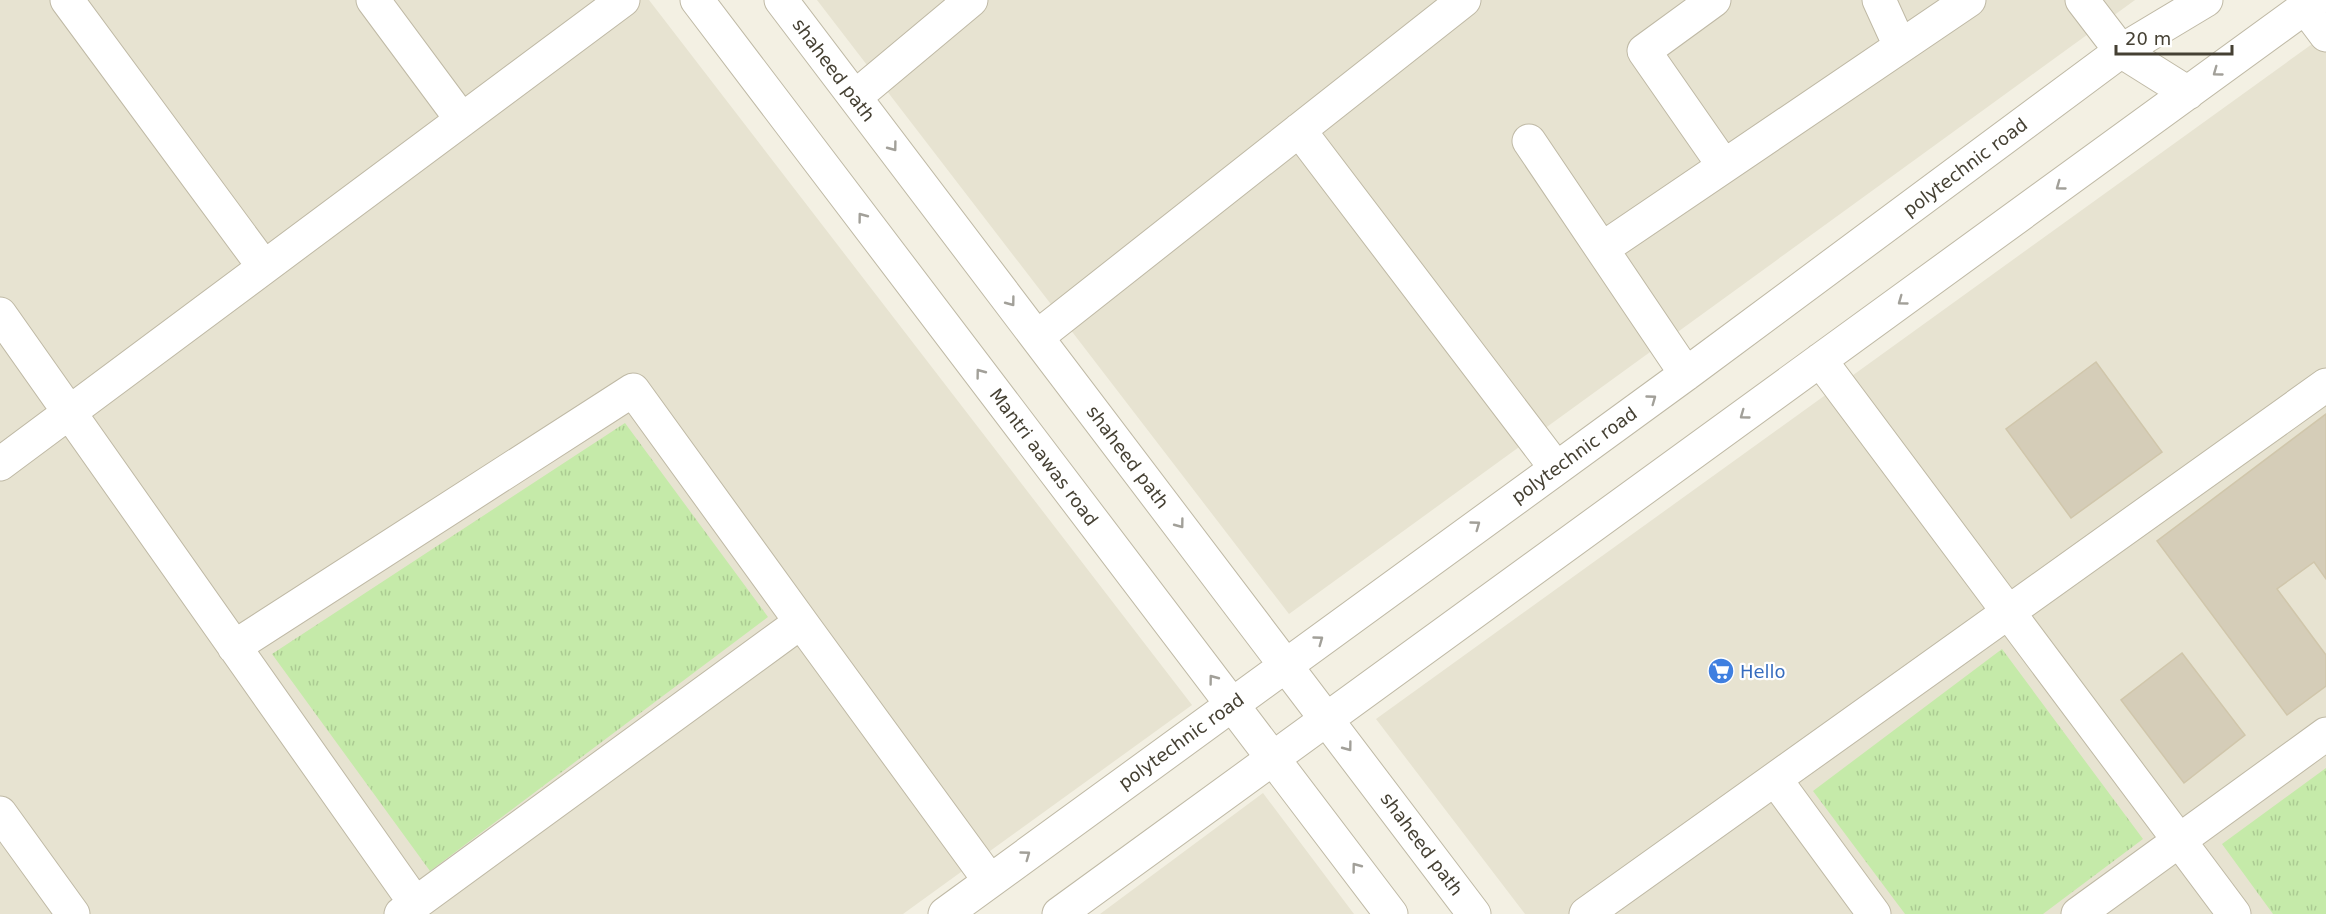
<svg xmlns="http://www.w3.org/2000/svg" width="2326" height="914" font-family="'DejaVu Sans',sans-serif">
  <style>
    .residential { fill: #e7e3d1 }
    .park { fill: url(#park-tufts) }
    .building { fill: #d5cdb8; stroke: #d0c6ab; stroke-width: 1.5 }
    .lines { fill: none; stroke-linecap: round; stroke-linejoin: round }
    .minor-casing { stroke: #bfb9a5; stroke-width: 35 }
    .minor { stroke: #fff; stroke-width: 33 }
    .oneway { stroke: #a2a099 }
    .labels { text-anchor: middle; dominant-baseline: central; stroke-width: 4.5; stroke-linejoin: round; paint-order: stroke }
    .street-label { font-size: 18px; fill: #454033; stroke: #fff }
    .shop-label { font-size: 18px; fill: #366cbe; stroke: #fff; text-anchor: start }
  </style>
  <defs>
    <pattern id="park-tufts" width="24" height="20" patternUnits="userSpaceOnUse" patternTransform="scale(1.5)"><rect width="24" height="20" fill="#c5eaa9"/><path d="M3 7l-1-3M5 7V3M7 7l1-3M15 17l-1-3M17 17v-4M19 17l1-3" fill="none" stroke="#abca92"/></pattern>
  </defs>
  <rect width="100%" height="100%" fill="#f3f0e3"/>
  <path class="residential" d="M0 0H649L1192 705 903 914H0Z
    M817 0H2135L1289 614Z
    M2326 34V914H1525L1376 719Z
    M1263 793 1354 914H1100Z"/>
  <path class="park" d="M625 423 768 617 430 871 272 654Z
    M2002 649 2143 839 2043 914H1905L1813 791Z
    M2326 768V914H2273L2222 844Z"/>
  <path class="building" d="M2096 362 2162 452 2071 518 2006 429Z
    M2326 414V579L2314 562 2277 589 2326 655V686L2287 715 2157 541Z
    M2182 653 2245 735 2184 783 2121 700Z"/>
  <g class="lines">
    <defs>
      <path id="minor" d="M67 0 264 267
        M373 0 462 120
        M697 0 1391 914
        M781 0 1474 914
        M1714 0 1644 51 1724 166
        M1879 0 1900 46
        M2082 0 2121 51 2188 93
        M2305 7 2326 35
        M855 97 971 0
        M1299 130 1556 468
        M1529 141 1686 374
        M1602 249 1969 0
        M0 314 415 903
        M1037 337 1464 0
        M1820 360 2234 914
        M0 464 623 0
        M234 647 633 390 801 622
        M1775 779 1874 914
        M0 813 73 914
        M401 914 801 622 990 881
        M945 914 1686 374 2121 51 2206 0
        M1059 914 2315 0
        M1586 914 2326 385
        M2078 914 2326 734"/>
    </defs>
    <use href="#minor" class="minor-casing"/>
    <use href="#minor" class="minor"/>
  </g>
  <defs><path id="oneway-chevron" d="M-2-3.5L2.5 0L-2 3.5" fill="none" stroke-width="1.6" stroke-linecap="round" stroke-linejoin="round" transform="scale(1.5)"/></defs>
  <g class="oneway">
    <use href="#oneway-chevron" transform="translate(2217 72) rotate(144)"/>
    <use href="#oneway-chevron" transform="translate(893 147) rotate(53)"/>
    <use href="#oneway-chevron" transform="translate(2060 186) rotate(144)"/>
    <use href="#oneway-chevron" transform="translate(862 217) rotate(-127)"/>
    <use href="#oneway-chevron" transform="translate(1902 301) rotate(144)"/>
    <use href="#oneway-chevron" transform="translate(1011 302) rotate(53)"/>
    <use href="#oneway-chevron" transform="translate(980 373) rotate(-127)"/>
    <use href="#oneway-chevron" transform="translate(1652 399) rotate(-36)"/>
    <use href="#oneway-chevron" transform="translate(1744 415) rotate(144)"/>
    <use href="#oneway-chevron" transform="translate(1180 524) rotate(53)"/>
    <use href="#oneway-chevron" transform="translate(1476 525) rotate(-36)"/>
    <use href="#oneway-chevron" transform="translate(1319 640) rotate(-36)"/>
    <use href="#oneway-chevron" transform="translate(1213 679) rotate(-127)"/>
    <use href="#oneway-chevron" transform="translate(1348 747) rotate(53)"/>
    <use href="#oneway-chevron" transform="translate(1026 855) rotate(-36)"/>
    <use href="#oneway-chevron" transform="translate(1356 867) rotate(-127)"/>
  </g>
  <defs>
    <symbol id="supermarket-disc" viewBox="-11 -11 22 22"><circle r="9.5" fill="#3f7fe0" stroke="#fff"/><path d="M-6-5.5h2.5l.6 2H6L4.5 2H-2.5L-4.4-4H-6ZM-1.5 3.2a1.3 1.3 0 1 0 .1 0ZM3 3.2a1.3 1.3 0 1 0 .1 0Z" fill="#fff"/></symbol>
  </defs>
  <g fill-rule="evenodd">
    <use href="#supermarket-disc" x="1706" y="656" width="30" height="30"/>
  </g>
  <g class="labels">
    <g class="street-label">
      <text transform="translate(834 70) rotate(53)">shaheed path</text>
      <text transform="translate(1965 167) rotate(-37)">polytechnic road</text>
      <text transform="translate(1574 455) rotate(-36)">polytechnic road</text>
      <text transform="translate(1044 457) rotate(53)">Mantri aawas road</text>
      <text transform="translate(1128 457) rotate(53)">shaheed path</text>
      <text transform="translate(1181 741) rotate(-36)">polytechnic road</text>
      <text transform="translate(1422 844) rotate(53)">shaheed path</text>
    </g>
    <g class="shop-label">
      <text x="1740" y="671">Hello</text>
    </g>
  </g>
  <path d="M2116 45v9h116v-9" fill="none" stroke="#454033" stroke-width="3"/>
  <text x="2125" y="45" font-size="18" fill="#454033" stroke="#ffffff" stroke-width="4.5" paint-order="stroke">20 m</text>
</svg>
